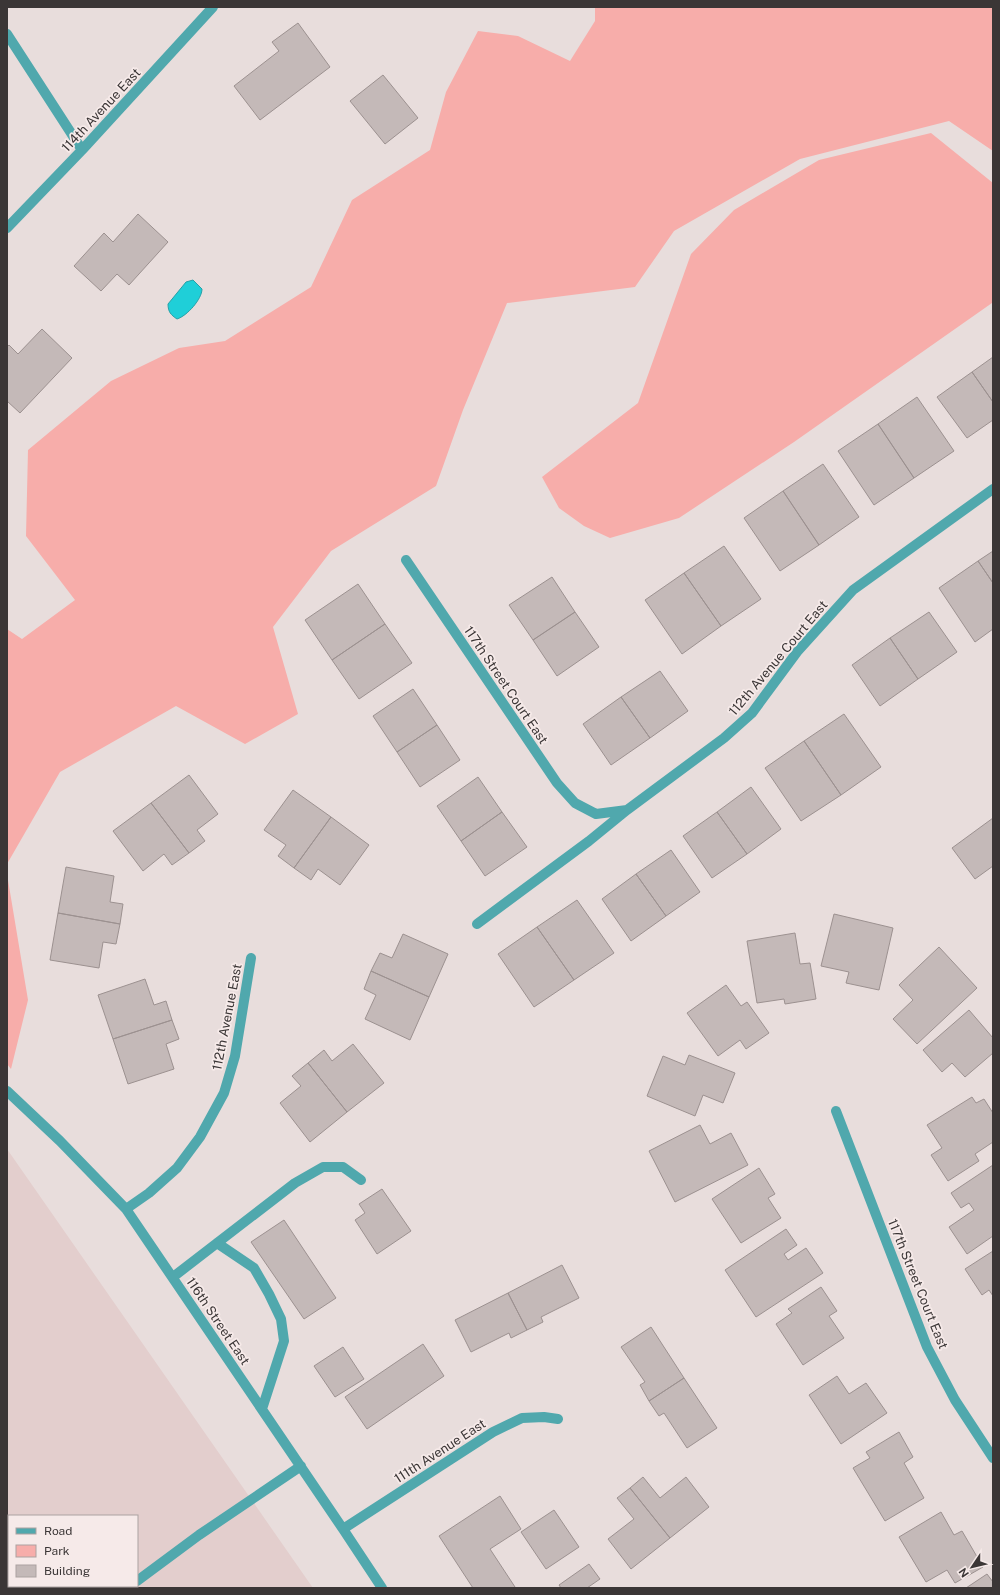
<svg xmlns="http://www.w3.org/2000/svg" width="1000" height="1595" font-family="'Public Sans',sans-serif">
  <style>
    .built { fill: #e3cecd; fill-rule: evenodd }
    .green { fill: #f7adaa }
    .water { fill: #1fcfd8; stroke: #27a1a7 }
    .building { fill: #c4b9b8; stroke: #9c9190 }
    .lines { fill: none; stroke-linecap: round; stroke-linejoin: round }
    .minor { stroke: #50a8ad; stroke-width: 10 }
    .labels { text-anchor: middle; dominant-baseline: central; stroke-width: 3.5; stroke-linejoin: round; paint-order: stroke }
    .street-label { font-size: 13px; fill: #3b3636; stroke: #f6eae9 }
  </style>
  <rect width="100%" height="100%" fill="#e8dddc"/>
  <path class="built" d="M7 1149 313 1588H7ZM9 1516H137V1586H9Z"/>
  <path class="green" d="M595 7H993V151L949 121 800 159 674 231 635 287 507 303 463 410 436 486 331 551 273 627 298 714 245 744 176 706 60 772 7 864V629L22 639 75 600 26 536 28 450 111 381 179 348 225 341 311 287 352 200 430 150 446 92 478 31 518 36 570 61 595 21Z
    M931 133 993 183V300L992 303 794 442 679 518 610 538 584 526 559 508 542 477 638 403 691 254 734 210 819 160Z
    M7 874 28 1000 11 1069 7 1064Z"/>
  <path class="water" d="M193 280 202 289C202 299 187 316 177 319 171 315 168 312 168 304L186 282Z"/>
  <path class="building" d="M298 23 330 67 260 120 234 86 279 51 272 42Z
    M383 75 418 118 385 144 350 101Z
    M138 214 168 242 129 285 117 274 101 291 74 266 104 233 113 242Z
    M42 329 72 358 20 413 7 401V347L9 345 18 354Z
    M993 357V402L972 372Z
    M972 372 993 402V420L967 438 937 397Z
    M917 397 954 451 914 478 878 424Z
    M878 424 914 478 874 505 838 451Z
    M823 464 859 517 819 545 783 491Z
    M783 491 819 545 780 571 744 518Z
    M724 546 761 599 721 626 684 573Z
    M993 551V583L978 561Z
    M978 561 993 583V629L975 642 939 588Z
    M684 573 721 626 682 654 645 600Z
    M552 577 575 612 533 640 509 605Z
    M358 584 385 624 332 660 305 620Z
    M575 612 599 647 557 676 533 640Z
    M929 612 957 652 918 679 890 638Z
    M385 624 412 663 359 699 332 660Z
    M890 638 918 679 880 706 852 665Z
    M660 671 688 711 650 738 621 697Z
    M413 689 437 725 397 752 373 716Z
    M621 697 650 738 611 765 583 724Z
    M844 714 881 767 841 795 804 741Z
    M437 725 460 760 420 787 397 752Z
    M804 741 841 795 801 821 765 768Z
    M189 775 218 814 197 830 205 841 189 853 151 803Z
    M478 777 502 812 461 841 437 806Z
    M751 787 781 829 747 854 717 812Z
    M293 790 331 817 294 868 278 856 286 845 264 830Z
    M151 803 189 853 172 865 164 854 143 871 113 831Z
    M502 812 527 847 485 876 461 841Z
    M717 812 747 854 712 878 683 836Z
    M331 817 369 845 340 885 318 869 311 880 294 868Z
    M993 818V866L975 879 952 848Z
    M671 850 700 892 666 916 636 874Z
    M66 867 114 876 110 902 123 904 120 924 58 913Z
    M636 874 666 916 631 941 602 899Z
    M577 900 614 953 574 980 537 927Z
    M58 913 120 924 116 944 103 942 99 968 50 960Z
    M834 914 893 928 879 990 846 983 849 972 821 966Z
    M537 927 574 980 534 1007 498 954Z
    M795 933 800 964 810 963 816 999 785 1004 784 999 757 1003 747 941Z
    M403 934 448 954 429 997 371 971 380 953 392 958Z
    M939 947 977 988 917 1044 893 1019 913 1000 899 985Z
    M371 971 429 997 410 1040 365 1019 376 995 364 989Z
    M145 979 154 1005 166 1001 172 1020 113 1039 98 995Z
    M726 985 741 1006 747 1002 769 1033 746 1049 740 1040 718 1056 687 1013Z
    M969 1010 993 1038V1053L965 1077 952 1063 942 1072 923 1050Z
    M172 1020 179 1039 166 1044 174 1069 128 1084 113 1039Z
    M353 1044 384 1083 347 1112 308 1063 324 1050 332 1061Z
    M689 1055 735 1073 723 1103 703 1095 695 1116 647 1096 663 1056 685 1065Z
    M308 1063 347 1112 310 1142 280 1103 301 1086 292 1076Z
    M972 1097 976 1103 984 1099 993 1113V1142L975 1154 979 1161 948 1181 931 1155 942 1148 927 1125Z
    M700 1125 710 1144 731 1133 748 1165 675 1202 649 1151Z
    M993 1165V1236L967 1254 949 1227 974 1210 969 1203 961 1208 951 1193Z
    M759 1168 775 1194 768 1198 781 1218 741 1243 712 1199Z
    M382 1189 411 1231 377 1254 355 1220 365 1213 359 1204Z
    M284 1220 336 1298 304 1319 251 1242Z
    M786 1229 797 1245 784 1254 788 1260 806 1248 823 1273 756 1317 725 1270Z
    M993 1251V1296L989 1290 982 1295 965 1269Z
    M562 1265 579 1298 541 1317 543 1322 527 1330 508 1293Z
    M821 1287 837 1311 829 1316 844 1338 803 1365 776 1324 792 1313 788 1309Z
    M508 1293 527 1330 511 1338 509 1333 471 1352 455 1320Z
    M651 1327 684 1378 649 1401 640 1385 645 1382 621 1347Z
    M423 1344 444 1376 367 1429 345 1397Z
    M343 1347 364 1379 335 1397 314 1366Z
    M837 1376 849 1394 866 1383 887 1413 841 1444 809 1395Z
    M684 1378 717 1428 687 1448 664 1413 659 1416 649 1401Z
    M899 1432 913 1457 904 1463 924 1498 885 1521 853 1468 870 1458 866 1452Z
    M643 1477 660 1498 686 1477 709 1507 670 1538 630 1488Z
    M630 1488 670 1538 631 1569 608 1539 634 1519 617 1498Z
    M500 1496 521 1529 490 1549 515 1587 513 1588H473L439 1536Z
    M554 1510 579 1547 546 1569 521 1532Z
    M941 1512 954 1535 962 1531 983 1567 955 1583 947 1570 926 1582 899 1537Z
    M589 1564 600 1579 587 1588H561L559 1585Z
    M987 1574 993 1582V1588H966Z"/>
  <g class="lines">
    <path class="minor" d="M7 34 82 150
      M7 228 82 150 213 7
      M406 560 557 783 575 803 596 814 627 810 724 738 752 713 797 652 853 590 993 489
      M477 924 589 841 627 810
      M7 1091 60 1141 126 1209 343 1529 382 1588
      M836 1111 927 1347 955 1400 993 1458
      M126 1209 149 1193 177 1168 200 1137 224 1093 235 1056 251 958
      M217 1243 254 1268 269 1294 281 1319 284 1341 262 1409
      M173 1277 295 1183 323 1167H343L361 1180
      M343 1529 493 1432 522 1418 544 1417 558 1419
      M137 1581 199 1535 301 1466
      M128 1588 130 1586"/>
  </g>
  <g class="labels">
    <g class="street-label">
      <text transform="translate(101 110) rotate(-47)">114th Avenue East</text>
      <text transform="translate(778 658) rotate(-50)">112th Avenue Court East</text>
      <text transform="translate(506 685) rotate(56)">117th Street Court East</text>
      <text transform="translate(227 1017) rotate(-79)">112th Avenue East</text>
      <text transform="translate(918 1284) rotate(68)">117th Street Court East</text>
      <text transform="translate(218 1321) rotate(56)">116th Street East</text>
      <text transform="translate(440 1451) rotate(-33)">111th Avenue East</text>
    </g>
  </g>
  <rect width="1000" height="1595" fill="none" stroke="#3b3636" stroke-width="16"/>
  <rect x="8" y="1515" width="130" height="72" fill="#f6eae9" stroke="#aba2a1"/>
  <rect x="16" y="1528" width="20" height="6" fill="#50a8ad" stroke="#aba2a1"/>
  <text x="44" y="1535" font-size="12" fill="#3b3636">Road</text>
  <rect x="16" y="1545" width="20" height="12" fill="#f7adaa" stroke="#aba2a1"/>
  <text x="44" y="1555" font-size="12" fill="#3b3636">Park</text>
  <rect x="16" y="1565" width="20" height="12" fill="#c4b9b8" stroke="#aba2a1"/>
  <text x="44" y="1575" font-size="12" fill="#3b3636">Building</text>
  <g transform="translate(972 1567) rotate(235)" stroke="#f6eae9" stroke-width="3" paint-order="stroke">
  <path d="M0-3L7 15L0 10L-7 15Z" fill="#3b3636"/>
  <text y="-6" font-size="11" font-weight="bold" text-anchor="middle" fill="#3b3636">N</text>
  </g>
</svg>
